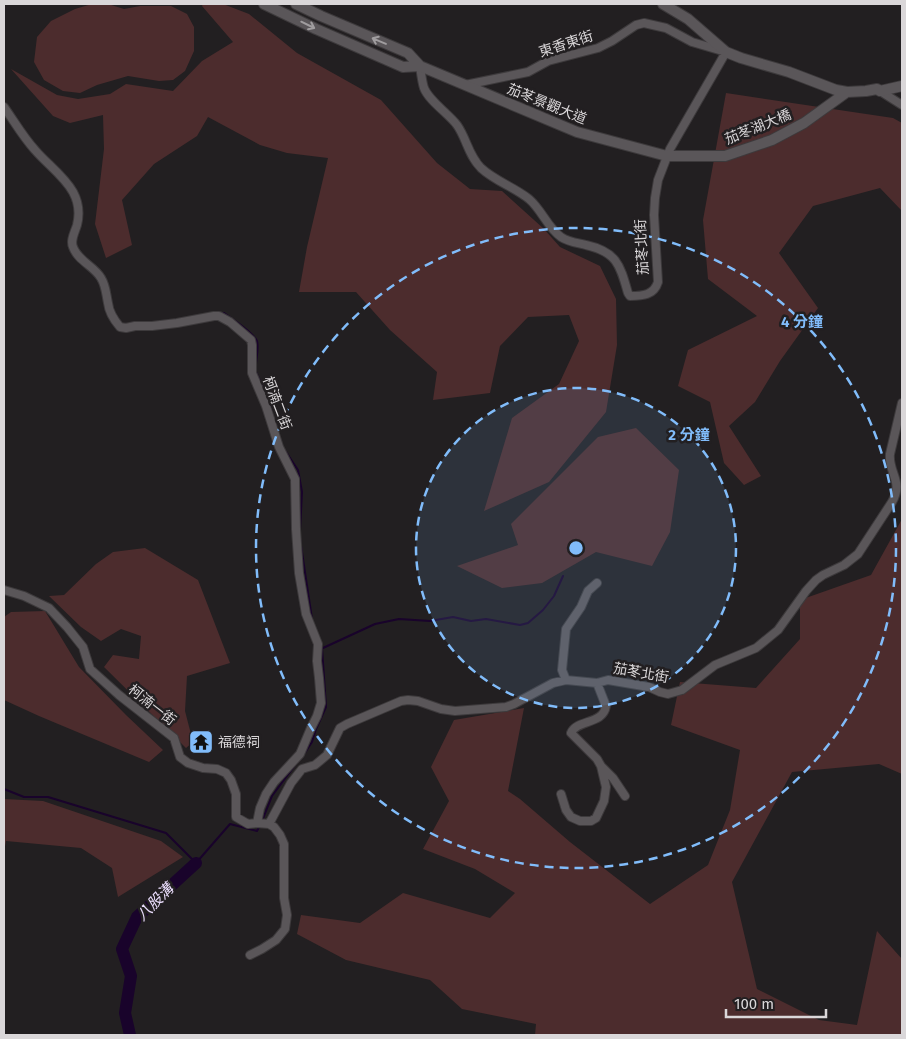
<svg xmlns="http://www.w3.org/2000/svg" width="906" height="1039" font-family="'Fira Sans','Noto Sans TC',sans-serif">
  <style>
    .green { fill: #4c2c2d }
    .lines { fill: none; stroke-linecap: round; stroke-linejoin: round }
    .stream { stroke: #19032b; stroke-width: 2 }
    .river { stroke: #19032b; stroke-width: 12 }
    .street-casing { stroke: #3d3a3c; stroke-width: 10 }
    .secondary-casing { stroke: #3d3a3c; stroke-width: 12 }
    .street { stroke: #5a5659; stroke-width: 8 }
    .secondary { stroke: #5a5659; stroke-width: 10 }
    .oneway { stroke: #a09d9f }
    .ring { fill: none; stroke: #81bcfa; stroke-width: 2.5; stroke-dasharray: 9 6 }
    .labels { text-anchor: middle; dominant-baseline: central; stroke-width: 5; stroke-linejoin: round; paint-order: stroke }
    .street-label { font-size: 14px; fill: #dad7d9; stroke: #221f21 }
    .poi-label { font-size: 14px; fill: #dad7d9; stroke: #221f21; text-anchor: start }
    .water-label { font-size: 15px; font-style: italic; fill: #eaddfc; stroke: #221f21 }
    .centre { fill: #81bcfa; stroke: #221f21; stroke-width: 2.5 }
    .ring-label { font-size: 15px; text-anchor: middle; font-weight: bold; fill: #81bcfa; stroke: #221f21; stroke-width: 5; stroke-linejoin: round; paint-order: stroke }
  </style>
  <rect width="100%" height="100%" fill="#221f21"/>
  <path class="green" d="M92 4H108L124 9 140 6H171L187 14 194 27V51L185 71 173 80 159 81 128 76 97 85 80 93 63 91 44 80 34 62 37 37 51 21 75 9Z
    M203 4H223L249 14 297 53 381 100 437 163 470 189 502 191 544 229 560 247 600 266 616 299 617 345 606 412 549 482 484 511 512 418 559 384 579 341 569 315 528 317 500 346 490 393 433 400 437 372 390 330 356 292H299L307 247 328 158 287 153 260 145 208 117 197 136 154 164 122 200 132 245 106 258 95 224 104 149 103 115 70 123 53 116 11 69 57 95 78 99 110 94 126 84 173 91 202 61 233 42 202 6Z
    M726 93 893 118 902 123V211L880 188 813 206 779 253 818 308 780 361 755 402 729 426 761 476 744 485 724 463 710 402 678 386 688 350 757 316 708 279 703 220Z
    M636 428 679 470 670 532 652 566 596 552 542 583 502 588 457 566 518 545 511 524 598 437Z
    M902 519V774L879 764 792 772 732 882 757 989 819 1020 857 1025 877 931 902 959V1035H535L536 1024 462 1009 430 980 346 960 297 934 301 915 360 923 403 893 490 918 515 893 475 869 423 849 449 801 431 767 454 720 524 708 508 791 520 799 570 842 650 904 708 865 730 810 740 750 671 725 680 682 756 688 800 639V600L871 575Z
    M145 548 198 580 230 663 187 676 185 711 193 742 186 748 104 667 113 655 139 659 141 636 121 629 101 641 81 627 49 596 64 595 96 564 113 552Z
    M45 611 79 667 126 715 163 750 149 762 39 716 4 700V617L11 612Z
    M4 799 43 801 161 841 183 857 118 897 112 868 81 848 6 841 4 852Z"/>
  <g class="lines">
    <path class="stream" d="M221 313H224C232 319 253 332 257 341 259 348 256 358 256 365
      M255 370 270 403 272 414
      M284 449 298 470 302 492 300 530
      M300 539 312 619
      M323 648 375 624 399 619 430 621 453 617 471 621 486 619 520 625 528 623 543 610 554 596 563 576
      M304 754 312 742 316 729 326 707 322 648 321 644
      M4 789 24 797H48L166 833 196 863 230 824 257 831 260 825
      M262 821 272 796 298 761"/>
    <path class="river" d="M130 1035 125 1013 131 976 122 949 137 917 196 863"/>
    <defs>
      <path id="street" d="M420 66C421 73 422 82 424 88 429 101 449 114 457 125 467 139 468 155 481 168 495 181 514 187 529 199 542 210 547 227 561 237 568 242 578 243 586 245 617 252 620 265 628 293L630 296C643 296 654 295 658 282L654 215 655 198 658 180 670 149 726 52 692 42 666 28 644 23 636 25 612 41 598 48 548 61 528 72 465 85
        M880 91 902 105
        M4 107C14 121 23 137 35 150 47 164 64 176 73 192 79 203 80 213 77 225 75 232 70 240 73 247 78 261 94 266 101 278 106 286 106 294 108 303 109 312 114 320 120 327L126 328 135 326H152L177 323 214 316H219L230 322 251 340 252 345V373L266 406 279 447 295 479 296 529 299 573 306 614 318 644 317 661 319 678 321 703 317 716 311 728 300 754 274 782 266 794 260 808 257 823
        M4 590 24 596 49 608 67 627 83 647 90 669 119 695 174 738 180 757 188 763 203 768 217 769 226 773 231 780 236 794V817L248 824 257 823 269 824 274 827 280 835 284 844V898L287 915 285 929 276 940 262 949 250 955
        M566 680 562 670 566 629 581 607 588 591 597 583
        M601 766 613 778 625 796
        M561 794 566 810 571 817 580 821H591L596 818 604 801 606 787 601 766 597 759 571 733C577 719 603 725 606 706L597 683
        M269 824 291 783 302 769 315 765 327 755 340 728 347 724 401 701 408 700 418 701 441 709 455 711 506 707 514 704 553 683 566 680 597 683 608 680 649 687 660 692 668 694 682 690 715 665 756 648 778 630 806 591 816 580 823 575 844 565 858 554 892 502C904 481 888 473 890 454L902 403"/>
      <path id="secondary" d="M264 4 316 29 403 67 420 66
        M296 4 321 16 408 53 420 66 577 132 667 156H725L772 140 804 123 847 92
        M663 4 688 19 726 52 741 58 789 72 836 90 847 92 866 91 877 89 880 91 902 86"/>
    </defs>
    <use href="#street" class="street-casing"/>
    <use href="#secondary" class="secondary-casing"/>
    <use href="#street" class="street"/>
    <use href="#secondary" class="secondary"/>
  </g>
  <defs><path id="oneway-shaft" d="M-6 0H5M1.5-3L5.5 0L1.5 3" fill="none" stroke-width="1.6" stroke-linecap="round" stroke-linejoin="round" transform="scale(1.25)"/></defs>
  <g class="oneway">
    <use href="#oneway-shaft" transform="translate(308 25) rotate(26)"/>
    <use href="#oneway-shaft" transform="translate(379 41) rotate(-157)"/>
  </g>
  <circle cx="576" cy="548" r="160" fill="#81bcfa" fill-opacity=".12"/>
  <g class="ring">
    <circle cx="576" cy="548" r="160"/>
    <circle cx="576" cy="548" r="320"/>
  </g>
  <defs>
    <symbol id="temple-square" viewBox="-11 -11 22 22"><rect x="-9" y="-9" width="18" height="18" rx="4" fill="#81bcfa" stroke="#221f21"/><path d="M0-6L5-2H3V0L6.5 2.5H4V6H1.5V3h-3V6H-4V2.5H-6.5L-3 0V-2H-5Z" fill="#111"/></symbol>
  </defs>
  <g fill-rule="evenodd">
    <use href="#temple-square" x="187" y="728" width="28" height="28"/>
  </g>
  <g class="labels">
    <g class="street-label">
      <text transform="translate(566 44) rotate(-18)">東香東街</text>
      <text transform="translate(547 104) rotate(22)">茄苳景觀大道</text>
      <text transform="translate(758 127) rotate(-22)">茄苳湖大橋</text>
      <text transform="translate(642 247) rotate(-93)">茄苳北街</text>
      <text transform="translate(277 403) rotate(69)">柯湳二街</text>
      <text transform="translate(641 673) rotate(10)">茄苳北街</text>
      <text transform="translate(152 705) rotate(38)">柯湳一街</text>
    </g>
    <g class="poi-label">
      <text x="218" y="742">福德祠</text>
    </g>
    <g class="water-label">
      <text transform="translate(155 902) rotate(-45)">八股溝</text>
    </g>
  </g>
  <circle cx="576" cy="548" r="8" class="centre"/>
  <g class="ring-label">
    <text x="802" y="327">4 分鐘</text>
    <text x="689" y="440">2 分鐘</text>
  </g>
  <rect width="906" height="1039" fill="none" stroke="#dad7d9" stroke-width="10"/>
  <path d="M726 1009v8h100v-8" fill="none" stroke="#dad7d9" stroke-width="2.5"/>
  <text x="734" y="1009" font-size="15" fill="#dad7d9" stroke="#221f21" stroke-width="4" paint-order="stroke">100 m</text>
</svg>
